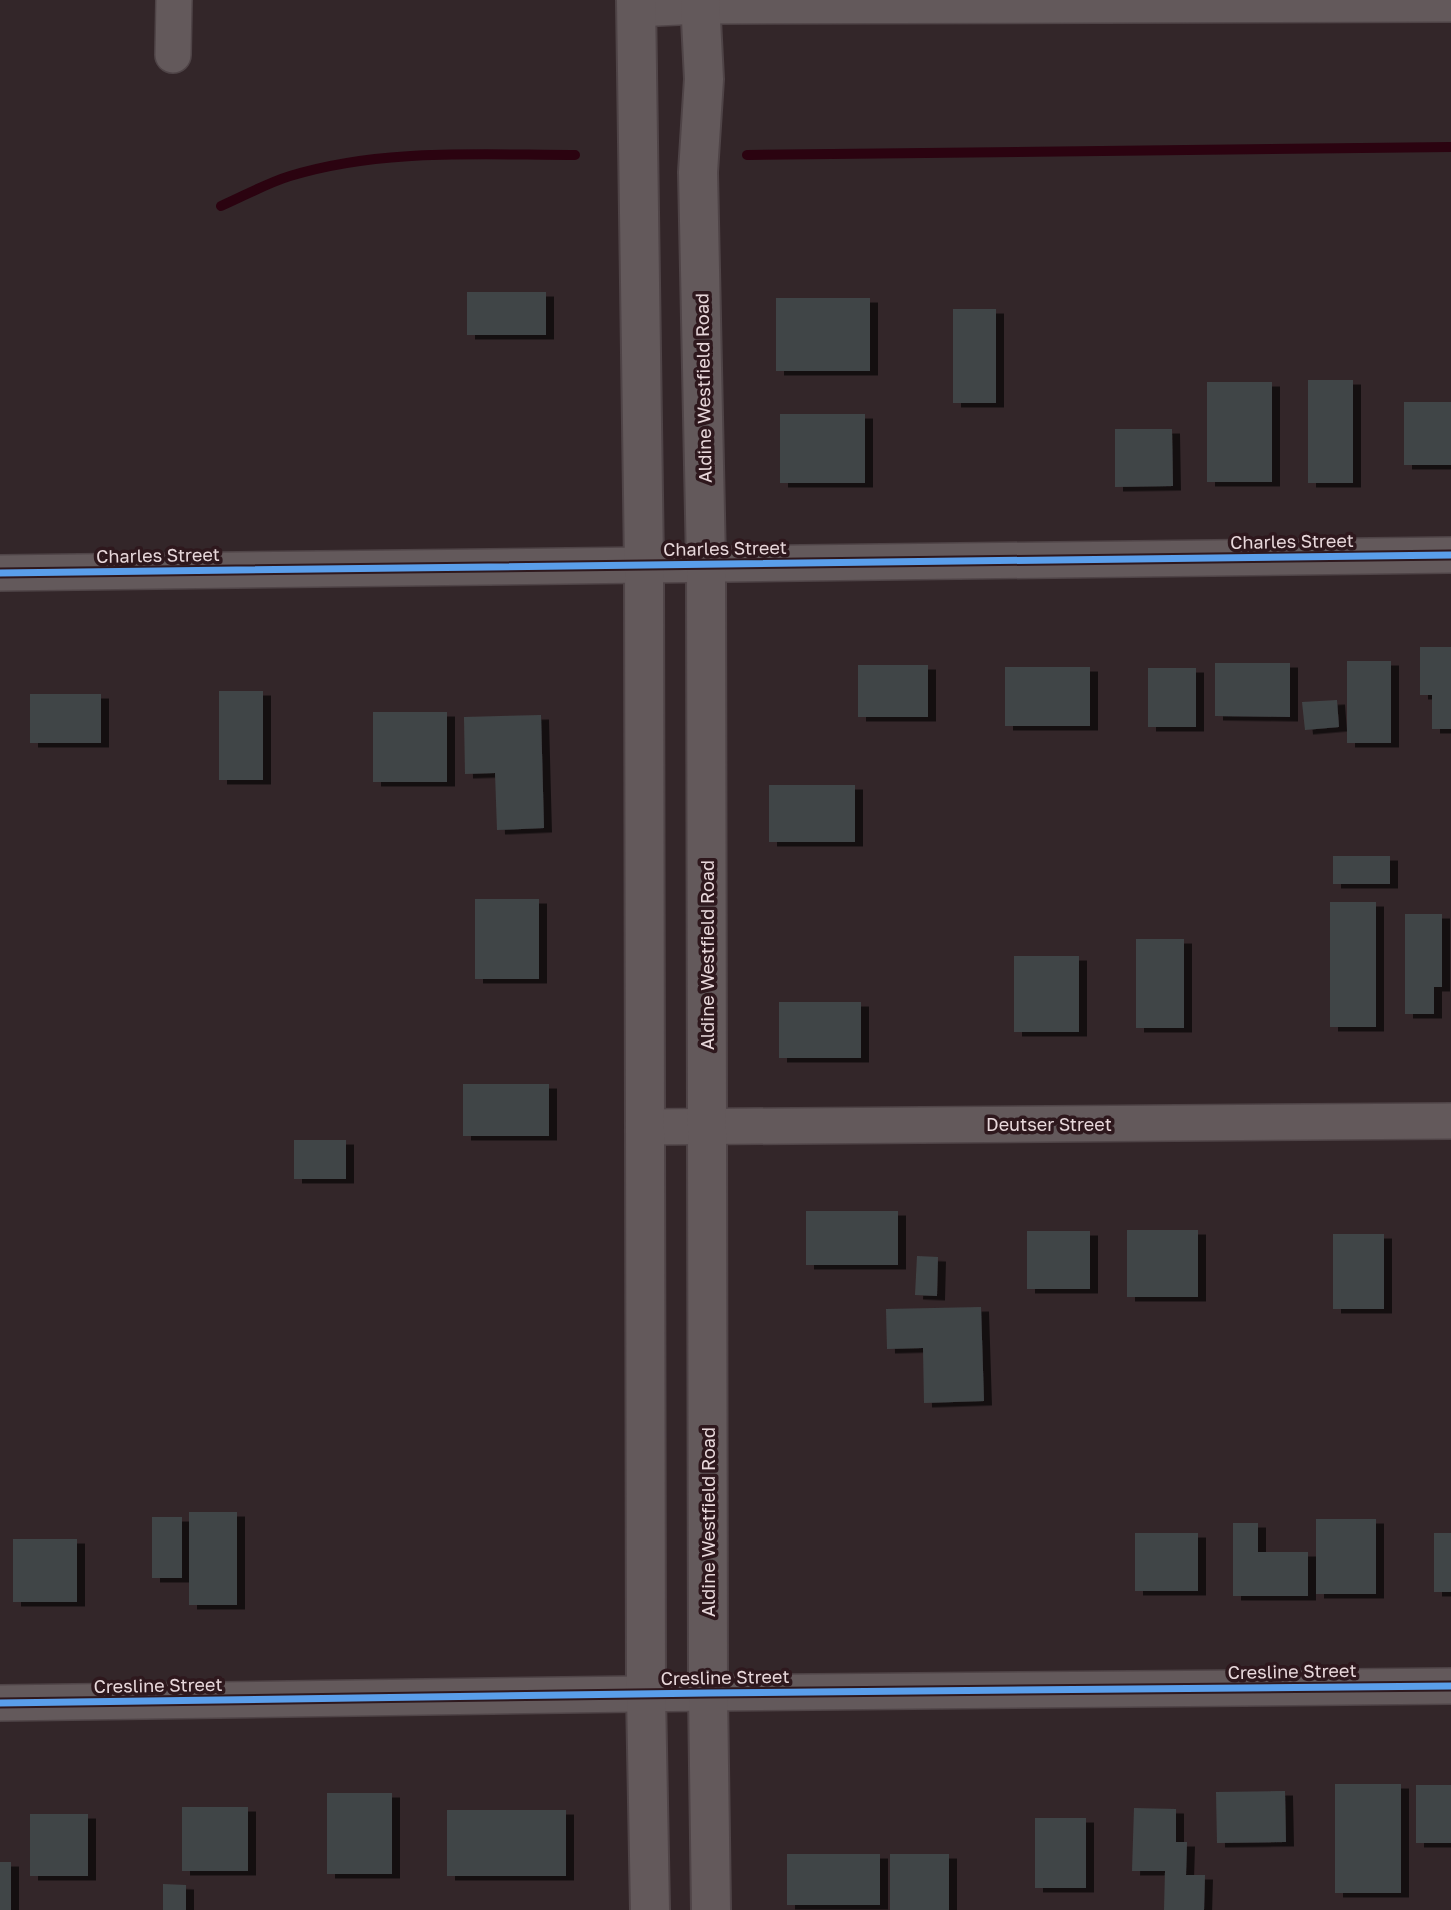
<svg xmlns="http://www.w3.org/2000/svg" width="1451" height="1910" font-family="'Golos Text',sans-serif">
  <style>
    .lines { fill: none; stroke-linecap: round; stroke-linejoin: round }
    .stream { stroke: #2b0310; stroke-width: 10 }
    .building { fill: #414547; filter: url(#shadow) }
    .minor-casing { stroke: #4f4447; stroke-width: 38 }
    .secondary-casing { stroke: #4f4447; stroke-width: 42 }
    .minor { stroke: #63595b; stroke-width: 35 }
    .secondary { stroke: #63595b; stroke-width: 38 }
    .cycleway-casing { stroke: #2e181d; stroke-width: 11 }
    .cycleway { stroke: #5a9eea; stroke-width: 7 }
    .labels { text-anchor: middle; dominant-baseline: central; stroke-width: 7; stroke-linejoin: round; paint-order: stroke }
    .street-label { font-size: 18px; fill: #e8d8db; stroke: #2e181d }
  </style>
  <defs>
    <filter id="shadow"><feDropShadow dx="8" dy="4.5" stdDeviation="0" flood-color="#0009"/></filter>
  </defs>
  <rect width="100%" height="100%" fill="#332629"/>
  <g class="lines">
    <path class="stream" d="M747 155 1451 147
      M221 206C244 196 267 183 290 176 381 148 481 155 575 155"/>
  </g>
  <path class="building" d="M467 292H546V335H467Z
    M776 298H870V371H776Z
    M953 309H996V403H953Z
    M1308 380H1353V483H1308Z
    M1207 382H1272V482H1207Z
    M1404 402H1451V465H1404Z
    M780 414H865V483H780Z
    M1115 429H1172L1173 486 1115 487Z
    M1420 647H1451V729H1432V695H1420Z
    M1347 661H1391V743H1347Z
    M1215 663H1290V717L1215 716Z
    M858 665H928V717H858Z
    M1005 667H1090V726H1005Z
    M1148 668H1196V727H1148Z
    M219 691H263V780H219Z
    M30 694H101V743H30Z
    M1337 700 1339 727 1305 730 1302 702Z
    M373 712H447V782H373Z
    M541 715 544 828 497 830 495 773 465 774 464 717Z
    M769 785H855V842H769Z
    M1333 856H1390V884H1333Z
    M475 899H539V979H475Z
    M1330 902H1376V1027H1330Z
    M1405 914H1442V987H1434V1014H1405Z
    M1136 939H1184V1028H1136Z
    M1014 956H1079V1032H1014Z
    M779 1002H861V1058H779Z
    M463 1084H549V1136H463Z
    M294 1140H346V1179H294Z
    M806 1211H898V1265H806Z
    M1127 1230H1198V1297H1127Z
    M1027 1231H1090V1289H1027Z
    M1333 1234H1384V1309H1333Z
    M917 1256 938 1257 937 1296 915 1295Z
    M981 1307 984 1401 924 1403 923 1348 887 1349 886 1309Z
    M189 1512H237V1605H189Z
    M152 1517H182V1578H152Z
    M1316 1519H1376V1594H1316Z
    M1233 1523H1258V1552H1308V1596H1233Z
    M1135 1533H1198V1591H1135Z
    M1434 1533H1451V1592H1434Z
    M13 1539H77V1602H13Z
    M1335 1784H1401V1893H1335Z
    M1416 1785H1451V1843H1416Z
    M1285 1791 1286 1842 1217 1843 1216 1792Z
    M327 1793H392V1874H327Z
    M182 1807H248V1871H182Z
    M1134 1808 1176 1809V1842H1187L1186 1875H1205L1204 1910H1164L1165 1871H1132Z
    M447 1810H566V1876H447Z
    M30 1814H88V1876H30Z
    M1035 1818H1086V1888H1035Z
    M787 1854H880V1905H787Z
    M890 1854H949V1910H890Z
    M0 1862H11V1910H0Z
    M163 1884 186 1885V1910H163Z"/>
  <g class="lines">
    <defs>
      <path id="minor" d="M636 9 700 6 1451 4
        M173 55 174 0
        M0 573 1451 555
        M646 1127 1451 1121
        M0 1703 708 1693 1451 1686"/>
      <path id="secondary" d="M636 0 644 565 646 1694 650 1910
        M700 0 704 79 698 172 706 563 708 1693 711 1910"/>
    </defs>
    <use href="#minor" class="minor-casing"/>
    <use href="#secondary" class="secondary-casing"/>
    <use href="#minor" class="minor"/>
    <use href="#secondary" class="secondary"/>
    <defs>
      <path id="cycleway" d="M0 573 1451 555
        M0 1703 708 1693 1451 1686"/>
    </defs>
    <use href="#cycleway" class="cycleway-casing"/>
    <use href="#cycleway" class="cycleway"/>
  </g>
  <g class="labels">
    <g class="street-label">
      <text transform="translate(703 388) rotate(-91)">Aldine Westfield Road</text>
      <text transform="translate(1292 541) rotate(-1)">Charles Street</text>
      <text transform="translate(725 548) rotate(-1)">Charles Street</text>
      <text transform="translate(158 555) rotate(-1)">Charles Street</text>
      <text transform="translate(707 955) rotate(-90)">Aldine Westfield Road</text>
      <text x="1049" y="1124">Deutser Street</text>
      <text transform="translate(708 1522) rotate(-90)">Aldine Westfield Road</text>
      <text transform="translate(1292 1671) rotate(-1)">Cresline Street</text>
      <text transform="translate(725 1677) rotate(-1)">Cresline Street</text>
      <text transform="translate(158 1685) rotate(-1)">Cresline Street</text>
    </g>
  </g>
</svg>
